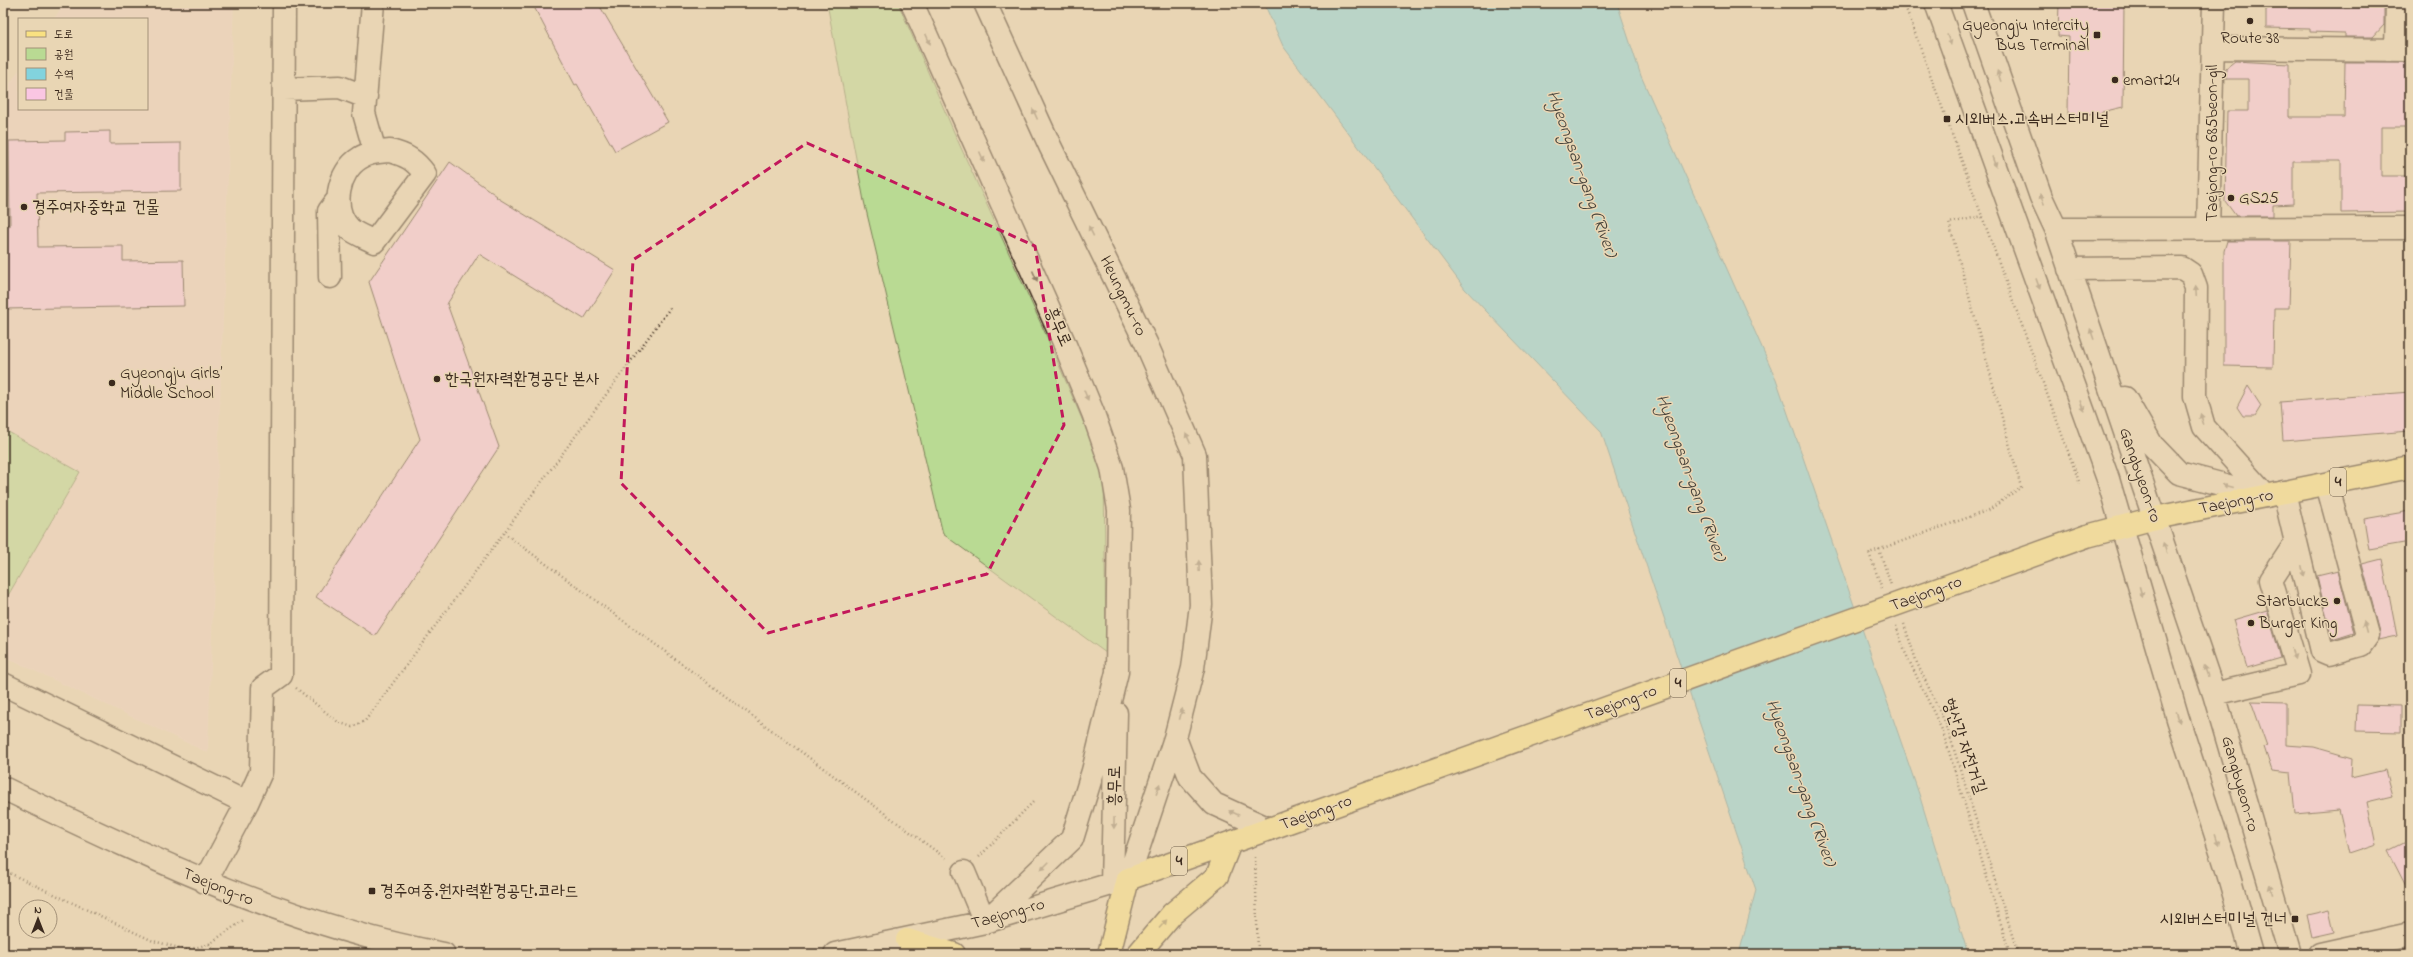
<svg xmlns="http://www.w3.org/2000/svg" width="2413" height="957" font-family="'Indie Flower','Poor Story',sans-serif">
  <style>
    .built { fill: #eed1c2 }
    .green { fill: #b9da93; stroke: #7a8258 }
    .water { fill: #82d3de; stroke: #668f91 }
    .building { fill: #fac6e3; stroke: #3b2a1e }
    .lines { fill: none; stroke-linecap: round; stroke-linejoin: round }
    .minor-casing { stroke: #3b2a1e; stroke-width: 25 }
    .major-casing { stroke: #3b2a1e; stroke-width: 25 }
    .path { stroke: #3b2a1e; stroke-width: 2.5; stroke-dasharray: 1 3; stroke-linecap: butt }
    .minor { stroke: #e9d6b4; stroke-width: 22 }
    .major { stroke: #f9e181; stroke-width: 22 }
    .major-bridge-casing { stroke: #3b2a1e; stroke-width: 25; stroke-linecap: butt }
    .major-bridge { stroke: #f9e181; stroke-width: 22 }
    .oneway { fill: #928069 }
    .oneway2 { fill: #9a8650 }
    .marked { fill: none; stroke: #c2185b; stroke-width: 3; stroke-dasharray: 8 5; stroke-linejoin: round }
    .poi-dot { fill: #3b2a1e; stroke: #e9d6b4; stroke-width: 1.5 }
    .labels { text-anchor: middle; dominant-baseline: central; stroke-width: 3; stroke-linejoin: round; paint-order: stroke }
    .shield { fill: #e9d6b4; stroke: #6f5e4b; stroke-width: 1 }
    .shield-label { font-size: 16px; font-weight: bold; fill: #3b2a1e }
    .poi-label { font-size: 17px; fill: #3b2a1e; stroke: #e9d6b4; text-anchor: start }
    .street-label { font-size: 17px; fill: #3b2a1e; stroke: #e9d6b4 }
    .water-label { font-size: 18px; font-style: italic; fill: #46433b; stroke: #e9d6b4 }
  </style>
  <rect width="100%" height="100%" fill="#e9d6b4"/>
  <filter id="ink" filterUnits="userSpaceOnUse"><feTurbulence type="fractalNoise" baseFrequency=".025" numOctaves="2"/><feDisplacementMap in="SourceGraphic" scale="8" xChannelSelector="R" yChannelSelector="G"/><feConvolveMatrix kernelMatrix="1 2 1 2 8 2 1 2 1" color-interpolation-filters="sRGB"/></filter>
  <g filter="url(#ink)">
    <path class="built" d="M64 3H234L208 753 3 656V94L19 70V109H147V19H54Z"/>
    <path class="green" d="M827 3H898L957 139 1047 337 1104 471 1106 653 943 534 864 201Z
      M3 429 80 472 3 604Z"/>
    <path class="water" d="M1264 3H1617L1641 76 1776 379 1919 794 1968 954H1739L1756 890 1601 431 1465 289 1283 46Z"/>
    <path class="building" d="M532 3H598L668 122 615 151 577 84 575 85Z
      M2059 3H2124L2123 107 2089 115H2068L2069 37 2058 36Z
      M2266 3H2309V7L2360 8V3H2384V25L2373 37H2345V33L2310 32V29L2266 28Z
      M2235 61 2289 64V117H2344L2345 62H2410V127H2381V176H2410V212L2341 213V161H2293V204L2273 205V216H2236L2225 201 2227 111H2248V79H2226V68Z
      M110 131V144L181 143V191L37 193 38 247 123 246V261L183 260 184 306 3 309V222L10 226 9 141 65 140V132Z
      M450 162 497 196 496 197 615 270 584 319 479 254 447 304 499 447 375 636 316 597 420 439 369 282Z
      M2227 241H2291L2289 308H2274L2273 367 2224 366V251Z
      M2248 386 2261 406 2255 416H2243L2237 407Z
      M2410 392V431L2283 441 2280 402Z
      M2410 511V542L2369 549 2364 519Z
      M2382 559 2397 636 2379 640 2380 632 2362 564Z
      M2338 571 2354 633 2332 640 2317 576Z
      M2267 610 2281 658 2247 668 2233 620Z
      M2251 701 2286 702V745L2314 747 2352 758 2351 778 2385 770 2392 796 2367 802 2376 845 2349 854 2339 810 2295 814 2291 773 2272 771 2264 747 2267 746Z
      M2357 705 2401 706V732L2356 731Z
      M2410 840V894L2388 851Z
      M2329 910 2334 932 2312 937 2307 915Z"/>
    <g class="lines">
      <defs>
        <path id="minor" d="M373 3 364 113 375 152
          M912 3 1063 340 1093 413 1112 468 1119 510 1117 672 1093 771 1072 839 985 922
          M985 3 1050 146 1146 343 1195 455 1201 605 1193 668 1175 738 1190 777 1214 804 1269 829
          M1936 3 2108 479 2178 719 2225 863 2251 954
          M1973 3 2041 197 2056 229 2214 694 2290 954
          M2213 48 2410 50
          M2396 50 2397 3
          M284 89 340 87 366 97
          M390 151C406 155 415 160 425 174L374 242C367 238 356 234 350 229 330 209 338 171 360 158 369 152 380 152 390 151Z
          M2208 228 2214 3
          M2056 229 2410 228
          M2069 269 2182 268 2191 274 2196 288 2195 396 2204 427 2266 496
          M330 277 329 211 338 199
          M2125 398 2152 445 2179 473 2266 496
          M2284 492 2322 651 2329 654 2361 645 2368 635 2327 484
          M3 684 247 803
          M2214 694 2299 674 2271 580 2296 542
          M3 788C146 856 286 925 444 954
          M964 872 985 922
          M205 882 247 803 261 772 263 688 281 675 284 3
          M1112 884 1116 713
          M835 954 985 922 1128 879 1175 738
          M2320 954 2410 934"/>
        <path id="major" d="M2087 536 2155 518 2410 467
          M907 940 954 954
          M1109 954 1128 879 1269 829
          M1138 954 1172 914 1217 876 1230 843"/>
      </defs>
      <use href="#minor" class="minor-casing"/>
      <use href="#major" class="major-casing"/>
      <path class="path" d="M1904 3 2080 484
        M504 533 948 860
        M1879 549 1891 585
        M1882 588 1869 553 1989 510 2021 487 1949 223 1983 216
        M1904 624 1917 663 1946 724 2018 954
        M1896 626 1905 652 1943 732 2010 954
        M296 688 338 722 352 727 365 721 670 308
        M979 857 1035 800
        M1255 857 1258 954
        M3 870 153 941 187 950 209 944 245 919
        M209 944 219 954"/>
      <use href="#minor" class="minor"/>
      <use href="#major" class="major"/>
      <defs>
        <path id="major-bridge" d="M1269 829 2087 536"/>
      </defs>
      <use href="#major-bridge" class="major-bridge-casing"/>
      <use href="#major-bridge" class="major-bridge"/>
    </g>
    <defs><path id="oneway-solid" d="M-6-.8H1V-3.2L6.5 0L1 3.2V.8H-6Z"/></defs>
    <g class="oneway">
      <use href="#oneway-solid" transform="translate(928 39) rotate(66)"/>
      <use href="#oneway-solid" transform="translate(1949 40) rotate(70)"/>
      <use href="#oneway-solid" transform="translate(1999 76) rotate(-109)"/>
      <use href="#oneway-solid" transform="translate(1035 114) rotate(-114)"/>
      <use href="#oneway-solid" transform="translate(982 157) rotate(66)"/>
      <use href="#oneway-solid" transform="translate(1994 162) rotate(70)"/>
      <use href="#oneway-solid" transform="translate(2042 199) rotate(-113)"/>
      <use href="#oneway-solid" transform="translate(1091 231) rotate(-116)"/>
      <use href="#oneway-solid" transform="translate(1035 276) rotate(66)"/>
      <use href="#oneway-solid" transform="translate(2038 284) rotate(70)"/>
      <use href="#oneway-solid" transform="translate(2196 291) rotate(-93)"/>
      <use href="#oneway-solid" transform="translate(2092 334) rotate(-109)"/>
      <use href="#oneway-solid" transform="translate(1086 395) rotate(68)"/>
      <use href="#oneway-solid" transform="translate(2082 406) rotate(70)"/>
      <use href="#oneway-solid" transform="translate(2202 419) rotate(-107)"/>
      <use href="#oneway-solid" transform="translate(1188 438) rotate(-114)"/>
      <use href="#oneway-solid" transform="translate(2228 486) rotate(-165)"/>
      <use href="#oneway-solid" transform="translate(2165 548) rotate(-109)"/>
      <use href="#oneway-solid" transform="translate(1199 566) rotate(-92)"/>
      <use href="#oneway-solid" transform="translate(2303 571) rotate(77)"/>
      <use href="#oneway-solid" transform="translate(2141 592) rotate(74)"/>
      <use href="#oneway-solid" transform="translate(2365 627) rotate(-105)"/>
      <use href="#oneway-solid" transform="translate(2293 654) rotate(73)"/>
      <use href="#oneway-solid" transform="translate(2206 671) rotate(-109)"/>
      <use href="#oneway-solid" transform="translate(1181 714) rotate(-75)"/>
      <use href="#oneway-solid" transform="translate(2178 717) rotate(73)"/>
      <use href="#oneway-solid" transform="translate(1158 789) rotate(-72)"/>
      <use href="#oneway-solid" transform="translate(1234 813) rotate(-156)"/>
      <use href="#oneway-solid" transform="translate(1114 823) rotate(91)"/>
      <use href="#oneway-solid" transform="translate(2217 840) rotate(72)"/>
      <use href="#oneway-solid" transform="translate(1045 866) rotate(135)"/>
      <use href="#oneway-solid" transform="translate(2271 890) rotate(-106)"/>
    </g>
    <use class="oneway2" href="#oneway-solid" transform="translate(1163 924) rotate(-48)"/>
  </g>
  <path d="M0 0H2413V957H0ZM807 143 1035 246 1064 425 987 574 768 633 621 483 633 260Z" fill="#e9d6b4" fill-opacity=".55" fill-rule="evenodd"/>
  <path class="marked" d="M807 143 1035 246 1064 425 987 574 768 633 621 483 633 260Z"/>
  <g class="poi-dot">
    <circle cx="2250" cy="21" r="4"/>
    <rect x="2093" y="31" width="8" height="8" rx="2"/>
    <circle cx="2115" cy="80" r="4"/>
    <rect x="1943" y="115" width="8" height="8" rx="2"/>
    <circle cx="2231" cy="198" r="4"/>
    <circle cx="24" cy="207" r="4"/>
    <circle cx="437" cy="379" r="4"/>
    <circle cx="112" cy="383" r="4"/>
    <circle cx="2337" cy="601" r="4"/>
    <circle cx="2251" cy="623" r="4"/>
    <rect x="368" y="887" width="8" height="8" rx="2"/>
    <rect x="2291" y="915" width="8" height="8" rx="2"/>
  </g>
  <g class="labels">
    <g class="shield">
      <rect x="2330" y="468" width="16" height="28" rx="3"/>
      <rect x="1670" y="669" width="16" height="28" rx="3"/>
      <rect x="1171" y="847" width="16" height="28" rx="3"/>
    </g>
    <g class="shield-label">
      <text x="2338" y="482">4</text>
      <text x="1678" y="683">4</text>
      <text x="1179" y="861">4</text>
    </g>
    <g class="poi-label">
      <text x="2089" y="25" text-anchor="end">Gyeongju Intercity<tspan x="2089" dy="20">Bus Terminal</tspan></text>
      <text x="2250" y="38" text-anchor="middle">Route 38</text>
      <text x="2123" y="80">emart24</text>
      <text x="1955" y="119">시외버스.고속버스터미널</text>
      <text x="2239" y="198">GS25</text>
      <text x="32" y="207">경주여자중학교 건물</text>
      <text x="120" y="373">Gyeongju Girls’<tspan x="120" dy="20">Middle School</tspan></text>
      <text x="445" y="379">한국원자력환경공단 본사</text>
      <text x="2329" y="601" text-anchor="end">Starbucks</text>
      <text x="2259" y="623">Burger King</text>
      <text x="380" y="891">경주여중.원자력환경공단.코라드</text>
      <text x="2287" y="919" text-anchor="end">시외버스터미널 건너</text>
    </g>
    <g class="street-label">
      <text transform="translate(2212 143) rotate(-90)">Taejong-ro 685beon-gil</text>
      <text transform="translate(1123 296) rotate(64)">Heungmu-ro</text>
      <text transform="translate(1058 327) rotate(66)">흥무로</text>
      <text transform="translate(2140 475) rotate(71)">Gangbyeon-ro</text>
      <text transform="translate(2236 502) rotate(-11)">Taejong-ro</text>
      <text transform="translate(1926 594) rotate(-20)">Taejong-ro</text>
      <text transform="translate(1621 703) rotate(-20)">Taejong-ro</text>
      <text transform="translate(1964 746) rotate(70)">형산강 자전거길</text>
      <text transform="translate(2240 784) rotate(74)">Gangbyeon-ro</text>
      <text transform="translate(1115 786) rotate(-89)">흥무로</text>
      <text transform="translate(1316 813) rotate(-20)">Taejong-ro</text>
      <text transform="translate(218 887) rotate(22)">Taejong-ro</text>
      <text transform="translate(1008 914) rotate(-16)">Taejong-ro</text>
    </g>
    <g class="water-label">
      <text transform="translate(1581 174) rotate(70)">Hyeongsan-gang (River)</text>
      <text transform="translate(1690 478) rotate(70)">Hyeongsan-gang (River)</text>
      <text transform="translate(1800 783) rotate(70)">Hyeongsan-gang (River)</text>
    </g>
  </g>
  <rect width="2413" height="957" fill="none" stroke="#e9d6b4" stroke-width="16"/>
  <rect x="8" y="8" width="2397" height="941" fill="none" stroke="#3b2a1e" stroke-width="1.5" filter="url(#ink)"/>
  <rect x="18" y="18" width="130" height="92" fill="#e9d6b4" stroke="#a39178"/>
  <rect x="26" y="31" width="20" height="6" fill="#f9e181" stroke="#a39178"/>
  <text x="54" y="38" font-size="12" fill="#3b2a1e">도로</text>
  <rect x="26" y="48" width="20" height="12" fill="#b9da93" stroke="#a39178"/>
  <text x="54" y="58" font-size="12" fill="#3b2a1e">공원</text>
  <rect x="26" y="68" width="20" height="12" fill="#82d3de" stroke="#a39178"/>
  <text x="54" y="78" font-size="12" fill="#3b2a1e">수역</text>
  <rect x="26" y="88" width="20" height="12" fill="#fac6e3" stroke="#a39178"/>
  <text x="54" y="98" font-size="12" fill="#3b2a1e">건물</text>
  <g transform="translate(38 919)"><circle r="19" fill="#e9d6b4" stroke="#a39178"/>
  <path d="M0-3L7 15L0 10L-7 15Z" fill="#3b2a1e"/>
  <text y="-6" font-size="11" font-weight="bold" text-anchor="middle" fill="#3b2a1e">N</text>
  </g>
</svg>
